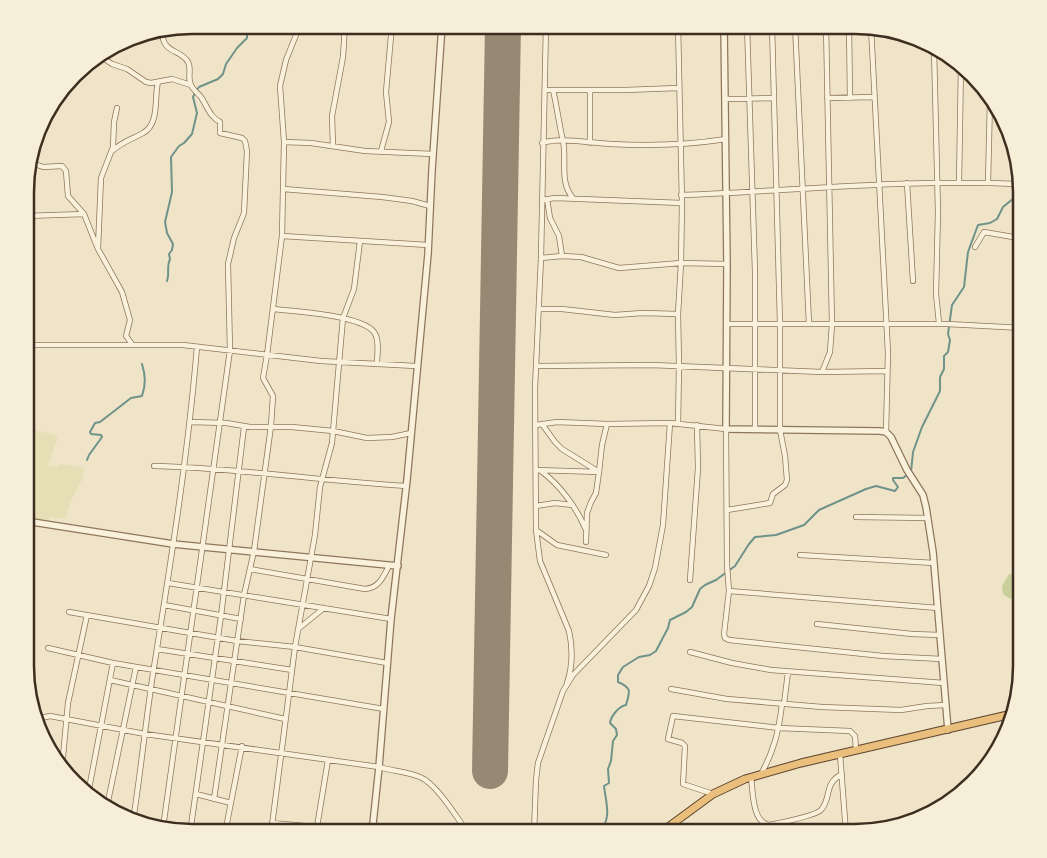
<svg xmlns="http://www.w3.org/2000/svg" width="1047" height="858" font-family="'Noto Serif',serif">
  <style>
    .farmland { fill: #e6deb5 }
    .green { fill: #c9cf9b }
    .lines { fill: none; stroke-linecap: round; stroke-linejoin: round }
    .stream { stroke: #6f938a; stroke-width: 2 }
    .runway { stroke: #968974; stroke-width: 36 }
    .minor-casing { stroke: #8d765c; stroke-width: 6 }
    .tertiary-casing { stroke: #8d765c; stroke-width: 8 }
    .trunk-casing { stroke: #5b4430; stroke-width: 9 }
    .minor { stroke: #faf1dc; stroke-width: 4.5 }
    .tertiary { stroke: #faf1dc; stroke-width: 5.5 }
    .trunk { stroke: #eabe7c; stroke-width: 7 }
    .rim { fill: none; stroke: #3d2e20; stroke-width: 2.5 }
  </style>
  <rect width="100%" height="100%" fill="#f0e4c8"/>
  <path class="farmland" d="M35 430 58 436 48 466 58 467 60 464 84 468 83 478 72 498 65 519 50 517 49 520 28 518V511L26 509V465L33 447Z"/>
  <path class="green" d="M1009 574 1019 576 1022 580V595L1010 599 1003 594 1002 586Z"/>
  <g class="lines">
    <path class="stream" d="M167 281C170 273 166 267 170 259L169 254 172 250 173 244 167 233 165 222 172 192 171 157 179 146 184 143 192 134 197 113 193 97 196 91 199 87 218 79 223 74 226 64 237 48 247 38V32L237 25
      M87 460 89 455 102 437 101 435 91 434 90 432 95 423 100 422 131 398 142 396C146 385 146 376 142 364
      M911 472 913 452 922 427 940 391V377L944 369V356L948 352 950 340 948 334 952 305 964 287 968 252 978 225 990 223 997 219 1003 207 1014 198 1021 186
      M600 833C612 816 606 804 604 786L609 783 608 769 611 761 613 741 617 735 616 729 610 723C611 716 619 706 626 705 630 691 632 688 618 682V675L623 667 639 657 650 655 656 651 668 628 670 620 686 612 692 607 700 589 705 585 716 580 735 566 749 544 755 537 776 535 804 525 819 510 866 489 876 486 895 491 898 487 893 480V478H903L907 475"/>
    <path class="runway" d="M490 771 503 25"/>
    <defs>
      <path id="minor" d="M546 25 541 258 535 388 536 530 540 561 569 631C573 649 573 665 567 683
        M747 25 755 272V429
        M795 25 809 324
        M849 25 850 98
        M871 27 888 353 886 432
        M162 30C162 55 180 48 188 62 192 69 187 78 191 85 193 90 198 93 201 97 207 106 210 117 220 122V133L242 138 245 141 247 151 244 213 234 238 228 264 230 350 163 828
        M546 30 678 32
        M934 48 938 212 936 294 939 323
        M100 56 112 64 127 69 146 82 151 83 172 79 191 85
        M545 90H625L678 88
        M553 90C557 107 559 124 563 141 567 161 559 182 573 198
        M590 90V143
        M827 98 874 97
        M725 99 773 98
        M284 142 311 143 365 151 433 154
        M542 143C561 137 591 143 611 144 649 146 688 145 726 139
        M333 146 332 116 343 57 345 25
        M112 151C125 140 131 140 143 133 160 124 154 97 158 82
        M381 151 389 122 386 92 392 25
        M29 162 43 167 62 166 66 171 68 196 84 214 98 249 122 292 130 320 126 336 132 344
        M959 182 961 66
        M907 183 913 281
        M988 183 990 100
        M283 189 382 197 412 201 430 206
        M681 195C793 191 905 179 1017 184
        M547 199 550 218 559 236 562 256
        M542 200 555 198 682 203
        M26 216 84 214
        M1022 234V209
        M282 236 428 245
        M360 241 354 289 343 318 332 443 320 487 315 535 295 647 387 663
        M975 247 984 232 1013 237 1022 242
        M98 248 101 178 113 147 114 122 117 108
        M541 258 562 256 581 257 619 268 681 263 727 264
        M273 309C294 311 361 315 374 332 380 340 377 355 377 363
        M539 309H562L615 315 643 313 678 314
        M726 324H947L1022 328
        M26 345H183L321 361 416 366
        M536 366 651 365 822 372 887 371
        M822 372 830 352 832 324 826 25
        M190 422 226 423 250 427H292L333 431 367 438 392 437 411 433
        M542 424 555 442 562 449 599 472 596 493 591 502 587 513 586 542
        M678 424 679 366 678 314 681 263 682 203 678 25
        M536 425 557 422 607 424 670 423 726 429 727 565 729 591 938 608
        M154 466C239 468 322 481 406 486
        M536 470 599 472 602 445 607 424
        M541 471C560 485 577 508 586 530
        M536 506 555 503 572 505
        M727 510 770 503 773 494 785 485 787 480 785 456 780 430V324L772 25
        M856 517 928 518
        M536 530 557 545 606 555
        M800 555 934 563
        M250 569 365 589C379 588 383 577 389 566
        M690 580 698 468 697 425
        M168 583 391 619
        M729 591 724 634 725 638 729 640 883 656 942 659
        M164 605 241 619
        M69 612 237 641 295 647 271 833
        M817 624 912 634 940 635
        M298 629 324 608
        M48 648 113 663 384 709
        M157 649 292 670
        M690 652 732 663 771 670 944 683
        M110 680 285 719
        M671 689 727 699 822 707 901 710 927 706 946 705
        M784 704 788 672
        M37 719 50 716 145 734 379 767C392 771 409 772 420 777 437 784 457 818 468 833
        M840 754 846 833
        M62 767 68 703 87 615
        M761 774C774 751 779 730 782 704
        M751 777C753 791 752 822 769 825 779 823 815 816 821 810 832 798 823 784 842 774
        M88 794 113 663
        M196 794 231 803
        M713 794 683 784 685 746 682 743 668 739 673 716 779 728 850 731 855 736 856 750
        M214 799 244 595 254 551 271 426 273 396 263 378 267 355 282 236 284 142 280 86 286 60 300 25
        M107 806 136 667
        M133 821C141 770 146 718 154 667 171 561 188 454 197 347
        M272 823 372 832
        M317 827 328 760
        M190 833 221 616 244 427
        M225 833 242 746
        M534 833 536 780 538 763 563 691 573 675 636 610 649 586 655 568 663 525 670 423"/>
      <path id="tertiary" d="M724 25 727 264 726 429 880 431 886 432 891 437 907 470 923 495 926 507 933 552 948 730
        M26 521 173 544 398 566
        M372 833 379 767 391 619 407 480 428 254 432 170 442 25"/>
      <path id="trunk" d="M660 833 713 794 745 779 801 763 1012 714"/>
    </defs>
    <use href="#minor" class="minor-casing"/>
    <use href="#tertiary" class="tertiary-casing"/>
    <use href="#trunk" class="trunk-casing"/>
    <use href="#minor" class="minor"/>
    <use href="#tertiary" class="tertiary"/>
    <use href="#trunk" class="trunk"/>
  </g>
  <path d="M0 0H1047V858H0ZM192 34H855A158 158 0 0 1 1013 192V666A158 158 0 0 1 855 824H192A158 158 0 0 1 34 666V192A158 158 0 0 1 192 34Z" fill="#f7eed8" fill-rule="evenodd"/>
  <path class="rim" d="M192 34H855A158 158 0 0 1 1013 192V666A158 158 0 0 1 855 824H192A158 158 0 0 1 34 666V192A158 158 0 0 1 192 34Z"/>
</svg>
